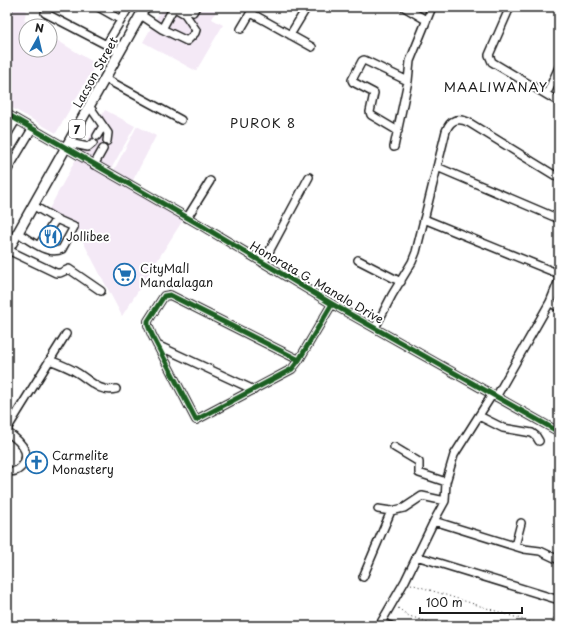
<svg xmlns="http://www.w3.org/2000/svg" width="566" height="633" font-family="'Playpen Sans',sans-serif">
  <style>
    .built { fill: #f4e9f6 }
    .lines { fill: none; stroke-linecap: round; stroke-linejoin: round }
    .minor-casing { stroke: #1c1c1c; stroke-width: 10 }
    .major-casing { stroke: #1c1c1c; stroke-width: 12 }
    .path { stroke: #1c1c1c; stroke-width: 1; stroke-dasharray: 1 3; stroke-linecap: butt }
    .minor { stroke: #fff; stroke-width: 7 }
    .major { stroke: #fff; stroke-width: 9 }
    .cycleway-casing { stroke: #fff; stroke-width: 8 }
    .cycleway { stroke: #1b5e20; stroke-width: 5 }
    .labels { text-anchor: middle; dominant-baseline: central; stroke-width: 4; stroke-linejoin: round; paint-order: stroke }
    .shield { fill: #fff; stroke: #606060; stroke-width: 1 }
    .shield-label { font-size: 11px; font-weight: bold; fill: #1c1c1c }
    .street-label { font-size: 12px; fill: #1c1c1c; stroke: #fff }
    .poi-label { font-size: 12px; fill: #1c1c1c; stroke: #fff; text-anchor: start }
    .neighbourhood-label { font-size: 13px; letter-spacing: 1px; fill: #1c1c1c; stroke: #fff }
  </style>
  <rect width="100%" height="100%" fill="#fff"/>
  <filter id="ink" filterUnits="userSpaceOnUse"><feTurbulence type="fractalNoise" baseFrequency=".025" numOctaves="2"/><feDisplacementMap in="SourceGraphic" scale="8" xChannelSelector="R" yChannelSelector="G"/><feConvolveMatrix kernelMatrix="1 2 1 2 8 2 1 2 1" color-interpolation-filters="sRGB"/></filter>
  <g filter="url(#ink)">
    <path class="built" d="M13 7H24L27 8 24 20 34 26H26V50H50V36L96 64 56 133 7 105V16Z
      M163 7H218L212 19 223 25 196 71 143 42Z
      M105 110 135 126 111 169 81 153Z
      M137 126 156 136 132 182 113 172Z
      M76 159 183 220 122 316 79 234 78 226 48 211Z"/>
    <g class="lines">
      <defs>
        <path id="minor" d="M98 7 121 20
          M184 7 193 12 196 7
          M404 7 426 20
          M510 7 489 55 492 62 559 102
          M7 9 9 7
          M45 13 120 52
          M251 13 312 47
          M141 15 162 29 187 41 195 33 196 30 185 14 173 7
          M162 29 174 7
          M241 29 254 7
          M290 35 307 7
          M106 45 129 7
          M106 79 181 120
          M549 89 559 67
          M90 107 108 133 107 141
          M7 114 202 226 332 304 559 432
          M398 131 371 115 370 112 374 93 353 82 352 80 362 61 364 60 408 81
          M7 135 16 120
          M97 136 103 126
          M69 143 88 147 93 143
          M394 147 408 81 410 61 432 7
          M94 165 103 149
          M437 167 559 219
          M7 171 32 129
          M187 218 210 181
          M424 219 559 274
          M18 233C29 240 48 256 62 249L74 227 56 219 34 206
          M39 245 56 219
          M8 250 56 273H60L69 269 101 291
          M358 260 401 282
          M263 263 309 177
          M550 302 559 308
          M375 328 392 295 412 262 416 252 446 131C450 120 458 117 468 122L559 178
          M157 345 254 390
          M50 360C59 364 68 367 76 372 90 380 99 393 116 389
          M299 360 170 295 164 296 148 321V325L152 335 196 420 292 369 299 360 332 304
          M496 397 550 302 559 280
          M479 416 503 428 532 433 536 436 539 441
          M7 429 66 334
          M7 432C13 436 22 443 25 451 28 462 18 476 7 470
          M394 447 419 462V473L446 482
          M378 509 391 511 404 508 422 496 445 501
          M434 521 445 501 446 482 454 455 492 395
          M515 546 521 523
          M416 556 559 600
          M363 577 391 511
          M381 623 391 626
          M379 626 405 581 434 521 524 549 540 551 559 560"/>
        <path id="major" d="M7 252 145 7"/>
      </defs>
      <use href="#minor" class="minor-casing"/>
      <use href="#major" class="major-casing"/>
      <path class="path" d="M411 584 543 626
        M398 608 409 616 441 626
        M550 626 558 607"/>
      <use href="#minor" class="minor"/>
      <use href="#major" class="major"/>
      <defs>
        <path id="cycleway" d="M7 114 202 226 332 304 559 432
          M299 360 170 295 164 296 148 321V325L152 335 196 420 292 369 299 360 332 304"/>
      </defs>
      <use href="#cycleway" class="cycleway-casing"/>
      <use href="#cycleway" class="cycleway"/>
    </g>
  </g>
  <defs>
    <symbol id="restaurant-ring" viewBox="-11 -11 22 22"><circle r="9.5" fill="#fff" stroke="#1f6fb2" stroke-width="1.5"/><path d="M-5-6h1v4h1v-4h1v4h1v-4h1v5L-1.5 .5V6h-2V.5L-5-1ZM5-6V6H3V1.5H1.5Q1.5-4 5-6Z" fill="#1f6fb2"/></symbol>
    <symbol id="supermarket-ring" viewBox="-11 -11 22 22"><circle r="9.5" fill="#fff" stroke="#1f6fb2" stroke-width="1.5"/><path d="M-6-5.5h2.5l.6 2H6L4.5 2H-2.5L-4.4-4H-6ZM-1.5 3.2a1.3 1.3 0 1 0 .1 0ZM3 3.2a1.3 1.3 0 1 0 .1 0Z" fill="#1f6fb2"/></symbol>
    <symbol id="church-ring" viewBox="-11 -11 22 22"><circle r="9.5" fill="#fff" stroke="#1f6fb2" stroke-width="1.5"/><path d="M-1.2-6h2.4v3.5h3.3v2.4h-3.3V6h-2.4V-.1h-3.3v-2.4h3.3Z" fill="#1f6fb2"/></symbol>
  </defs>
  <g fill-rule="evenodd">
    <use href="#restaurant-ring" x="38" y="224" width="25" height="25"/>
    <use href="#supermarket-ring" x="112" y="262" width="25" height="25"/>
    <use href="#church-ring" x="24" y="450" width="25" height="25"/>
  </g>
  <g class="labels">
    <rect class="shield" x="69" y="120" width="16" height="18" rx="3"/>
    <g class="shield-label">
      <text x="77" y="129">7</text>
    </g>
    <g class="street-label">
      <text transform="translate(95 72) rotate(-61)">Lacson Street</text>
      <text transform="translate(317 282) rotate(30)">Honorata G. Manalo Drive</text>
    </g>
    <g class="poi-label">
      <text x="66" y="236">Jollibee</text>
      <text x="140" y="268">CityMall<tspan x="140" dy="14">Mandalagan</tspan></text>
      <text x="52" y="455">Carmelite<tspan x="52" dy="14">Monastery</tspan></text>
    </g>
    <g class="neighbourhood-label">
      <text x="496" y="86">MAALIWANAY</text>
      <text x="263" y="122">PUROK 8</text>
    </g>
  </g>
  <rect width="566" height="633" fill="none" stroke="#fff" stroke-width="24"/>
  <rect x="12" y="12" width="542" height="609" fill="none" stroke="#1c1c1c" stroke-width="1.5" filter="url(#ink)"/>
  <g transform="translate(38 38) rotate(8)"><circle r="19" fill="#ffffff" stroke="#a4a4a4"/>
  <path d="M0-3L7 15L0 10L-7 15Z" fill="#1f6fb2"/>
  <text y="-6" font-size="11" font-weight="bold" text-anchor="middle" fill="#1c1c1c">N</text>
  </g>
  <path d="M420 607v6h102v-6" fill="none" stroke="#1c1c1c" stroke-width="2"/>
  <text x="426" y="607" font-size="12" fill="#1c1c1c" stroke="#ffffff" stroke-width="3" paint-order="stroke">100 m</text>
</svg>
